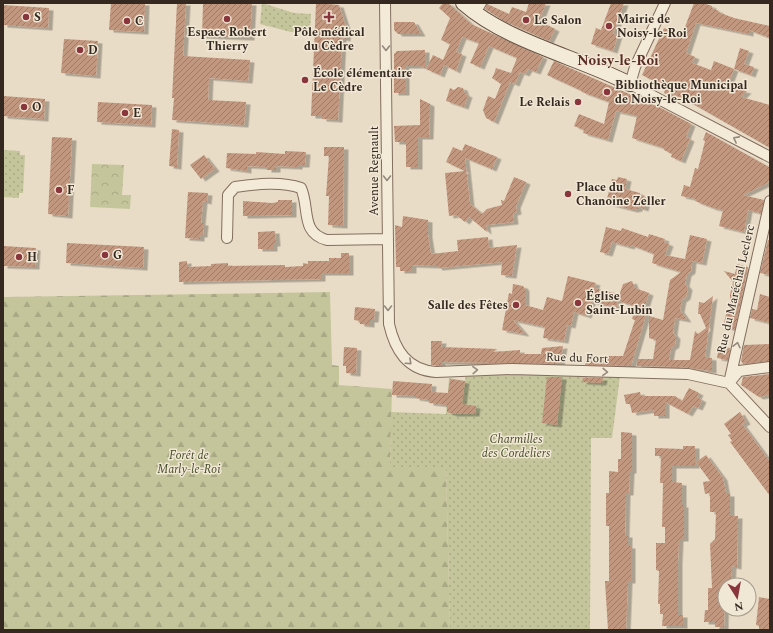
<svg xmlns="http://www.w3.org/2000/svg" width="773" height="633" font-family="Spectral,serif">
  <style>
    .forest { fill: url(#forest-firs) }
    .park { fill: url(#park-crowns) }
    .garden { fill: url(#garden-dots) }
    .building { fill: url(#building-hatch); filter: url(#shadow) }
    .lines { fill: none; stroke-linecap: round; stroke-linejoin: round }
    .street-casing { stroke: #826e5e; stroke-width: 12 }
    .secondary-casing { stroke: #645041; stroke-width: 16 }
    .street { stroke: #f4ead8; stroke-width: 10 }
    .secondary { stroke: #f4ead8; stroke-width: 14 }
    .oneway { stroke: #94897c }
    .poi-dot { fill: #89353c; stroke: #f1e7d5; stroke-width: 1.5 }
    .labels { text-anchor: middle; dominant-baseline: central; stroke-width: 3; stroke-linejoin: round; paint-order: stroke }
    .poi-label { font-size: 12px; font-weight: bold; fill: #342820; stroke: #f1e7d5; text-anchor: start }
    .street-label { font-size: 12px; fill: #342820; stroke: #f1e7d5 }
    .park-label { font-size: 12px; font-style: italic; fill: #474e29; stroke: #f1e7d5 }
    .quarter-label { font-size: 14px; font-weight: bold; fill: #5b2c24; stroke: #f1e7d5 }
  </style>
  <defs>
    <pattern id="forest-firs" width="22" height="20" patternUnits="userSpaceOnUse"><rect width="22" height="20" fill="#c4c59b"/><path d="M5 1l3.5 6h-7zM16 11l3.5 6h-7z" fill="#a9a985"/></pattern>
    <pattern id="park-crowns" width="20" height="18" patternUnits="userSpaceOnUse"><rect width="20" height="18" fill="#c4c59b"/><path d="M2 6a3 3 0 1 1 6 0M12 15a3 3 0 1 1 6 0" fill="none" stroke="#a9a985"/></pattern>
    <pattern id="garden-dots" width="8" height="8" patternUnits="userSpaceOnUse"><rect width="8" height="8" fill="#c4c59b"/><path d="M2 2h.1M6 6h.1" fill="none" stroke="#a9a985" stroke-width="1.8" stroke-linecap="round"/></pattern>
    <pattern id="building-hatch" width="6" height="6" patternUnits="userSpaceOnUse"><rect width="6" height="6" fill="#c29780"/><path d="M-1 1l2-2M0 6l6-6M5 7l2-2" fill="none" stroke="#9e7b68"/></pattern>
    <filter id="shadow"><feDropShadow dx="4.5" dy="2.5" stdDeviation="0" flood-color="#0004"/></filter>
  </defs>
  <rect width="100%" height="100%" fill="#e9dcc6"/>
  <path class="forest" d="M330 292 332 365 339 366V385L392 389 390 466 446 467 450 630H3V297Z"/>
  <path class="park" d="M92 164 124 165 122 195H131L130 209 90 207Z"/>
  <path class="garden" d="M262 3 294 13 311 14 310 32H291L260 24Z
    M3 150 20 151V155H25L23 193H19V198L3 197Z
    M510 372 620 376 612 438H591L590 630H450L446 467H390L391 412 446 414 449 378 465 381 466 374Z"/>
  <path class="building" d="M111 3H145L144 32 109 30Z
    M177 3H186L183 56 250 60 248 81 209 78 208 100 246 102 244 125 172 120 174 98H172Z
    M203 3H252L250 38 202 36Z
    M316 3 339 5 347 30 346 39 342 38 338 120 322 119V116H311Z
    M443 3H448L471 24 543 57 536 72 528 69 525 74 520 72 515 84 510 82 494 122 486 118 483 110 488 96 495 99 501 84 492 78 494 74 496 68 511 73 517 58 489 46 480 67 470 63 479 43 462 37 456 52 462 54 456 71 444 65 440 75 426 69 433 55 443 60 450 44 441 40 450 18 439 8Z
    M529 3H546L539 21 555 29 549 41 504 21 485 9 487 4 509 14 512 7 526 12Z
    M611 3H624L613 34 618 35 613 51 591 44 596 28 601 30Z
    M694 3H703L712 6V8L719 11 718 12 734 18 770 26V38L749 30V34L696 23 686 53 695 57 692 63 711 70 714 61 734 69 740 48 749 51 744 64 754 67 751 75 734 69 728 84 736 89 747 91 741 97 770 105V148L693 104 673 94 672 97 664 93 666 87 642 75 664 28 682 35Z
    M3 5 49 8 48 28 3 25Z
    M394 22H414L421 34H398L394 30Z
    M64 39 98 41 96 76 61 73Z
    M425 50V68L420 66H405V93H394V54L397 51Z
    M554 61 661 108 691 124 686 137 690 139 681 161 671 157 672 154 664 150V148L632 138 637 116 616 111 608 140 583 133 584 130 574 126 579 114 604 124 609 102 582 92V91L547 75Z
    M458 87 463 88 465 94 468 95 464 107 446 101 450 88 454 90Z
    M3 96 45 99 44 119 3 116Z
    M420 99 430 104 429 137H418V167H406V142H395L394 126 420 125Z
    M98 102 152 105 151 125 97 122Z
    M172 129 179 130 177 167 169 166Z
    M706 132 769 167 770 176 768 183 743 195 764 200 761 213 748 210 744 232 719 226 723 210 713 208 695 201 696 199 681 196 684 185 690 187 695 168 698 169 705 141 703 140Z
    M52 137 72 138 68 216 48 214Z
    M465 144 497 157 492 169 465 158 470 204 482 214 487 209 502 205 501 200 504 201 514 177 526 182 516 206 517 212 513 213 514 222 486 225 487 232 469 217 465 222 456 215 449 216 445 173 465 171 446 162 453 147 462 151Z
    M324 147H344L343 226 328 225 329 196H326L329 156H324Z
    M285 151 306 152 305 165H298V167L276 166V170H267V167L247 166V171L226 168 227 153 256 154V152L285 154Z
    M204 155 215 169 201 179 190 165Z
    M618 177 627 179 625 189 640 193V196L647 197 644 209 638 207V209L633 210 606 203 612 179 617 180Z
    M188 192 208 193 207 202 203 201 201 223H204L203 235H200V239L185 238Z
    M278 200H292V215L243 216V201L272 203 278 202Z
    M403 216 428 220V235L431 254 458 251 457 240 488 237 489 248 517 245 512 276 501 275 502 262 438 268 437 266 412 265V271H400V267H396L395 225 402 227Z
    M606 227 621 231 622 228 648 237 649 234 665 239 664 242 669 244 665 255 685 259 690 235 707 239 702 263 692 261 691 271 687 274 685 284 688 288 686 297 682 300 680 310 687 320 675 318 673 333 676 337 675 345 671 348 669 360H690L695 331 698 334 706 328 700 314H698L699 302 704 303 713 296 705 357 712 358V371L680 367 637 366V359H653L656 340 649 338V316L663 320 670 280 681 272 652 263 654 254 631 245 630 247 612 242 608 254 600 252Z
    M275 231 276 244H273V249H258V232Z
    M768 240H770V275L760 273Z
    M67 243 144 247 143 268 66 263Z
    M3 246 36 248 35 267 3 266Z
    M341 253H349V273H321V279L179 282V262L187 261V267L211 266V264L228 263V266L285 265V267L303 266V263L308 264V261H329V258H341Z
    M737 264 748 267 735 329 723 327 727 310 730 311V294L733 282 724 271 735 274Z
    M568 276 596 283 594 288 619 294 618 299 623 284 632 281 635 288 649 293 644 309H645L644 314 646 315 631 366 585 365 587 356H623L635 320 632 319 636 306 618 301 617 307 591 302 587 316 574 312 571 326 567 325 564 341 543 338 545 327 513 320 525 334 502 330 509 293 512 294 513 284 523 286 525 289V305L543 310 547 297 562 301Z
    M760 294 770 297V323L750 318 752 309 757 310Z
    M355 307 375 309 374 320H370V325L360 324V321L354 320Z
    M431 341H442L441 347 497 349 493 352 520 350V354H541L542 348 563 346 560 364 441 362V365H431Z
    M770 344V361L743 364 741 361 744 345Z
    M719 346 730 348 728 360 717 358Z
    M344 347 357 348 356 374 346 373V366H343Z
    M770 374V395L759 397 741 385 743 377Z
    M547 377H562L557 425 542 423Z
    M583 378H603L602 383 582 382Z
    M450 379 465 381 462 404 476 406 475 414H453L447 412V405L429 403V400L415 398V396L392 395 393 381 432 384 431 392 448 393Z
    M689 388 699 393 697 397 702 400 698 408 693 406 688 414 665 402V416H654V410L632 413 630 404H626L624 395 640 392 641 396H675L682 401Z
    M740 412 746 422 742 424 770 462V496L730 442 732 441 728 435 731 434 724 424Z
    M621 432 632 433V471H630L629 493H626L625 535H628V546H631V581H628L626 630H608L605 581H609V526H606V493H609V471L618 472V459H621Z
    M683 446H695V466H672V482L682 483V505H684V539H679L678 561V615H683V626H662L663 614H660V604H658L659 571 656 570V543H665V527H662L663 483H660L661 456H655V448L683 449Z
    M706 455 723 478 726 494H730V516H738L737 567 732 566 731 585H725L724 627H715V622H704L705 610H708V588H712L710 544 715 539 716 512H710V493L705 494 703 482 710 481 696 462Z
    M759 597 770 599V630H759V626L756 625Z"/>
  <g class="lines">
    <defs>
      <path id="street" d="M385 3 389 324C395 350 407 370 436 372L512 369 688 374 729 383
        M665 3 635 67 630 84 770 157
        M475 13 481 3
        M227 238 228 195 235 187C256 184 281 181 301 188 310 208 300 233 327 240L387 239
        M729 383 770 201
        M729 383 770 427
        M729 383 739 371 770 367"/>
      <path id="secondary" d="M463 3C507 42 578 57 630 84"/>
    </defs>
    <use href="#street" class="street-casing"/>
    <use href="#secondary" class="secondary-casing"/>
    <use href="#street" class="street"/>
    <use href="#secondary" class="secondary"/>
  </g>
  <defs><path id="oneway-chevron" d="M-2-3.5L2.5 0L-2 3.5" fill="none" stroke-width="1.6" stroke-linecap="round" stroke-linejoin="round"/></defs>
  <g class="oneway">
    <use href="#oneway-chevron" transform="translate(386 48) rotate(90)"/>
    <use href="#oneway-chevron" transform="translate(736 139) rotate(-152)"/>
    <use href="#oneway-chevron" transform="translate(387 178) rotate(90)"/>
    <use href="#oneway-chevron" transform="translate(388 308) rotate(90)"/>
    <use href="#oneway-chevron" transform="translate(737 345) rotate(-77)"/>
    <use href="#oneway-chevron" transform="translate(409 362) rotate(42)"/>
    <use href="#oneway-chevron" transform="translate(475 370) rotate(-2)"/>
    <use href="#oneway-chevron" transform="translate(605 372) rotate(2)"/>
  </g>
  <g class="poi-dot">
    <circle cx="26" cy="17" r="4"/>
    <path d="M327 11h4v4h4v4h-4v4h-4v-4h-4v-4h4z"/>
    <circle cx="227" cy="19" r="4"/>
    <circle cx="526" cy="20" r="4"/>
    <circle cx="127" cy="21" r="4"/>
    <circle cx="609" cy="26" r="4"/>
    <circle cx="80" cy="50" r="4"/>
    <circle cx="305" cy="80" r="4"/>
    <circle cx="607" cy="92" r="4"/>
    <circle cx="578" cy="102" r="4"/>
    <circle cx="24" cy="107" r="4"/>
    <circle cx="125" cy="113" r="4"/>
    <circle cx="59" cy="190" r="4"/>
    <circle cx="568" cy="194" r="4"/>
    <circle cx="105" cy="255" r="4"/>
    <circle cx="19" cy="257" r="4"/>
    <circle cx="578" cy="303" r="4"/>
    <circle cx="516" cy="305" r="4"/>
  </g>
  <g class="labels">
    <g class="poi-label">
      <text x="34" y="17">S</text>
      <text x="617" y="19">Mairie de<tspan x="617" dy="14">Noisy-le-Roi</tspan></text>
      <text x="534" y="20">Le Salon</text>
      <text x="135" y="21">C</text>
      <text x="227" y="32" text-anchor="middle">Espace Robert<tspan x="227" dy="14">Thierry</tspan></text>
      <text x="329" y="32" text-anchor="middle">Pôle médical<tspan x="329" dy="14">du Cèdre</tspan></text>
      <text x="88" y="50">D</text>
      <text x="313" y="73">École élémentaire<tspan x="313" dy="14">Le Cèdre</tspan></text>
      <text x="615" y="85">Bibliothèque Municipal<tspan x="615" dy="14">de Noisy-le-Roi</tspan></text>
      <text x="570" y="102" text-anchor="end">Le Relais</text>
      <text x="32" y="107">O</text>
      <text x="133" y="113">E</text>
      <text x="576" y="187">Place du<tspan x="576" dy="14">Chanoine Zeller</tspan></text>
      <text x="67" y="190">F</text>
      <text x="113" y="255">G</text>
      <text x="27" y="257">H</text>
      <text x="586" y="296">Église<tspan x="586" dy="14">Saint-Lubin</tspan></text>
      <text x="508" y="305" text-anchor="end">Salle des Fêtes</text>
    </g>
    <g class="street-label">
      <text transform="translate(374 171) rotate(-90)">Avenue Regnault</text>
      <text transform="translate(736 289) rotate(-77)">Rue du Maréchal Leclerc</text>
      <text transform="translate(577 358) rotate(2)">Rue du Fort</text>
    </g>
    <g class="park-label">
      <text x="516" y="439">Charmilles<tspan x="516" dy="14">des Cordeliers</tspan></text>
      <text x="189" y="455">Forêt de<tspan x="189" dy="14">Marly-le-Roi</tspan></text>
    </g>
    <g class="quarter-label">
      <text x="618" y="60">Noisy-le-Roi</text>
    </g>
  </g>
  <rect width="773" height="633" fill="none" stroke="#342820" stroke-width="8"/>
  <g transform="translate(737 597) rotate(169)"><circle r="19" fill="#f1e7d5" stroke="#a59b8d"/>
  <path d="M0-3L7 15L0 10L-7 15Z" fill="#89353c"/>
  <text y="-6" font-size="11" font-weight="bold" text-anchor="middle" fill="#342820">N</text>
  </g>
</svg>
